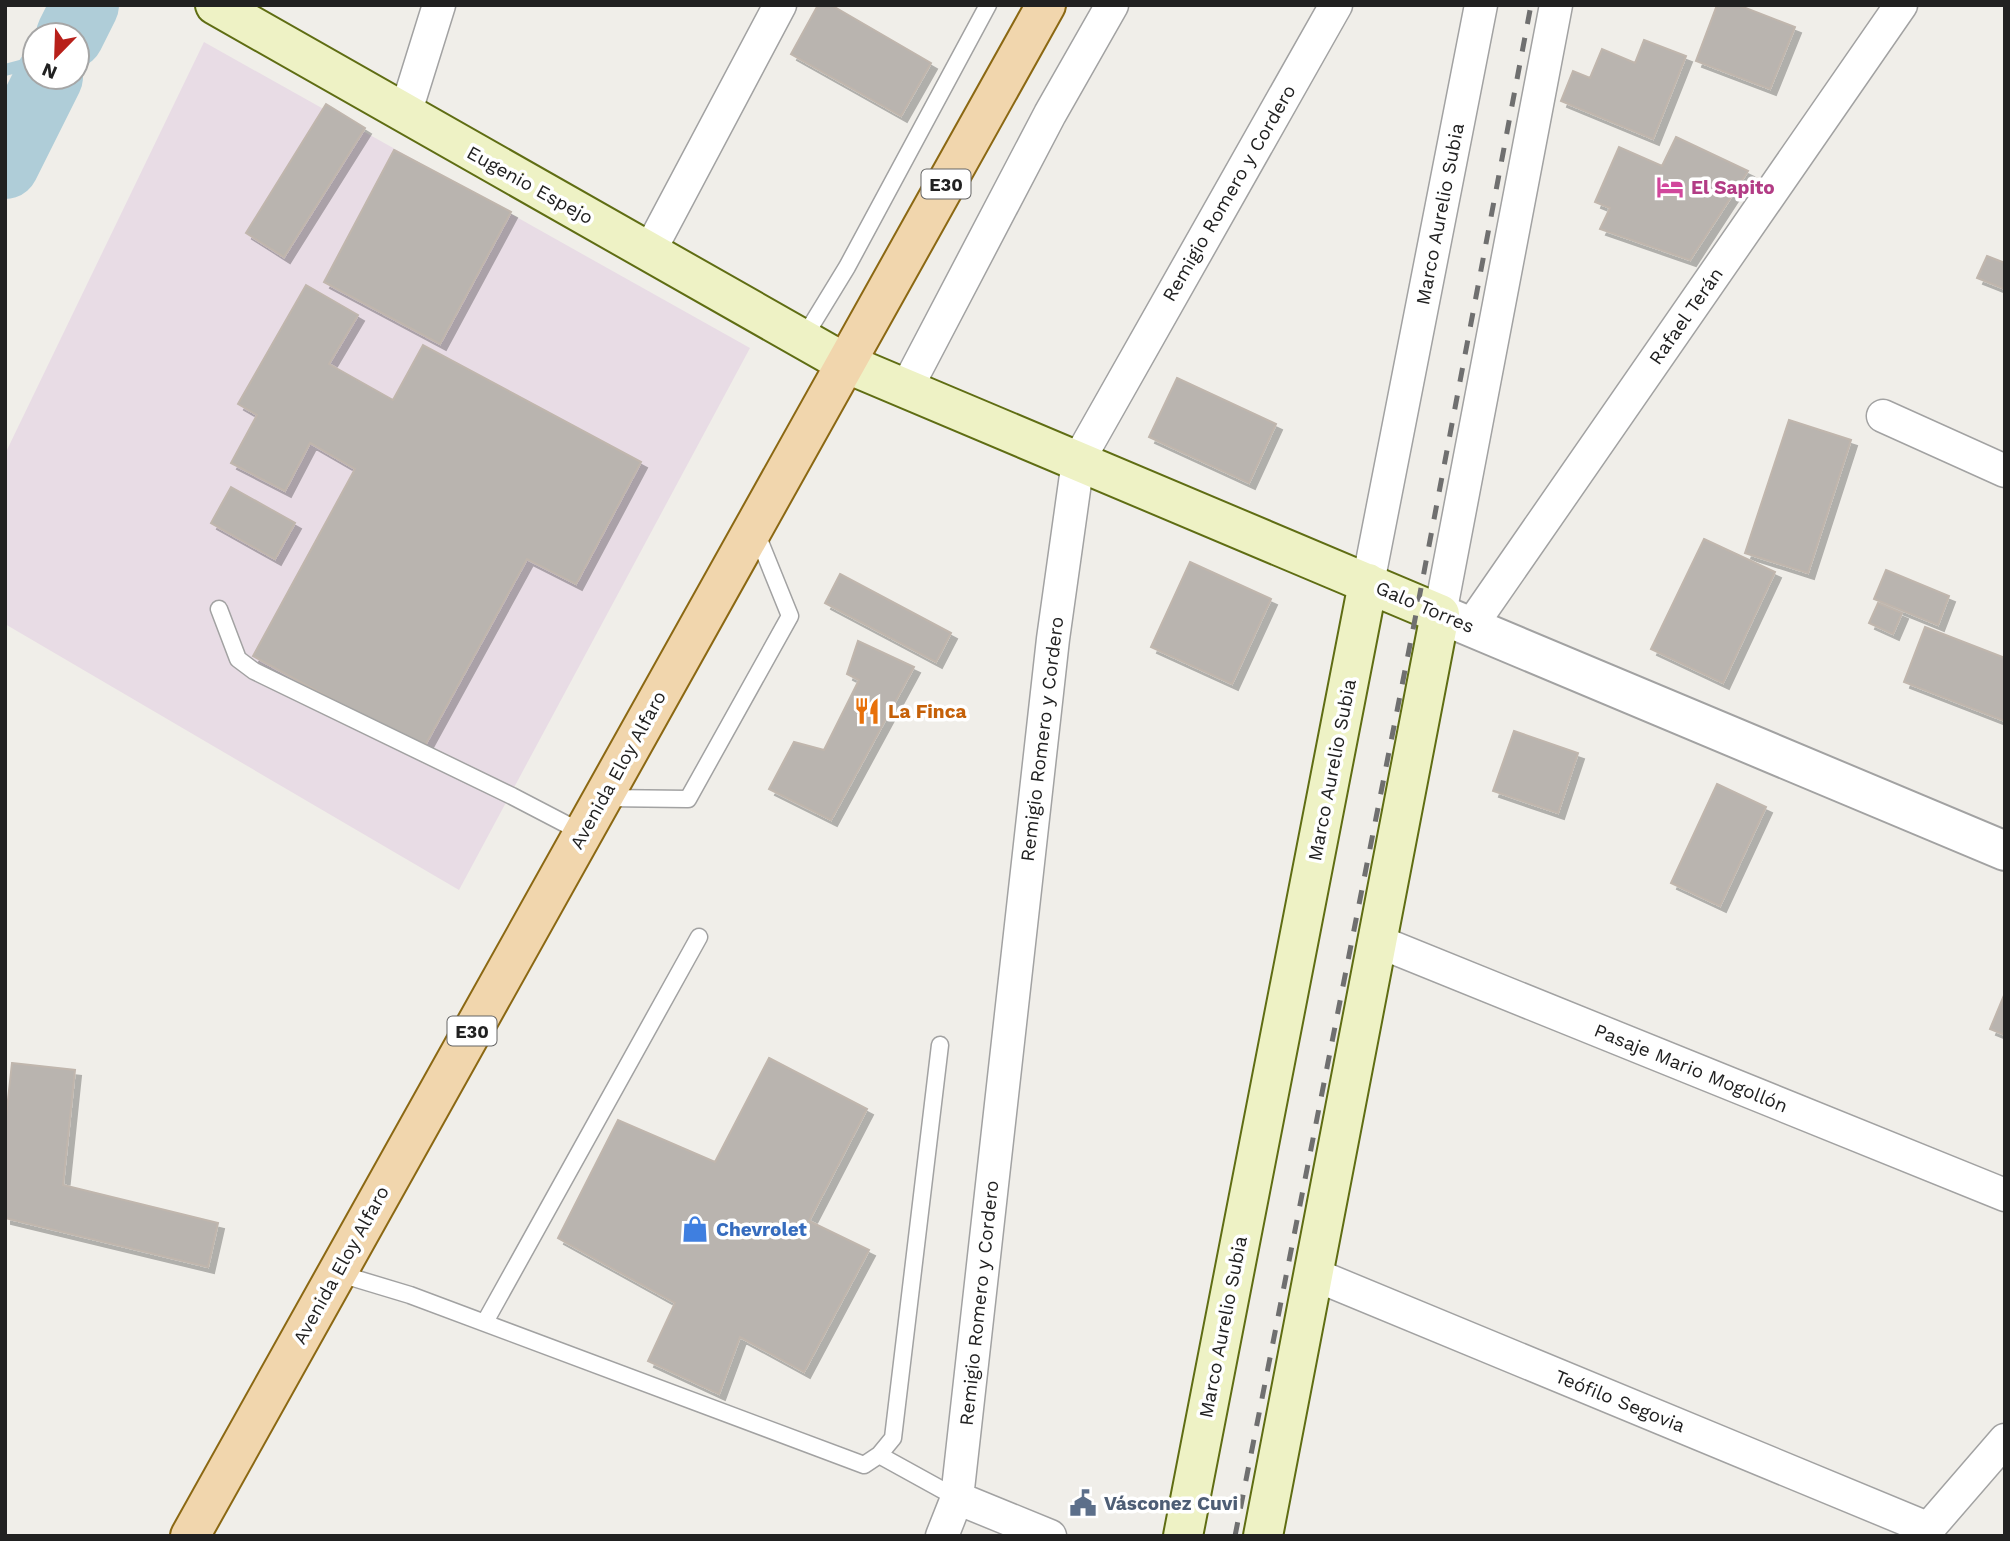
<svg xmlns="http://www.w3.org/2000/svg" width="2010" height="1541" font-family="'Work Sans',sans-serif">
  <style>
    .industrial { fill: #e8dce5 }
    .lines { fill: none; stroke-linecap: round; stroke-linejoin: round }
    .stream { stroke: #afcdd8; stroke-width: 12 }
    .river { stroke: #afcdd8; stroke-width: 68 }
    .building { fill: #b9b4af; stroke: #c0b6ad; stroke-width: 2; filter: url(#shadow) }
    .service-casing { stroke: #a2a2a2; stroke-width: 19 }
    .minor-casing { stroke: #a2a2a2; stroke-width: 35 }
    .tertiary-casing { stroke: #a2a2a2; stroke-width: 42 }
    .secondary-casing { stroke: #5f6d13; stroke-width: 42 }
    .primary-casing { stroke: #8b6813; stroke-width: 42 }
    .service { stroke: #fff; stroke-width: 16 }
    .minor { stroke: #fff; stroke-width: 32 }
    .tertiary { stroke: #fff; stroke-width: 38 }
    .secondary { stroke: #eef2c5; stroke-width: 38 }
    .primary { stroke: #f1d6ad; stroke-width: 38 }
    .rail { stroke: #6f6f6f; stroke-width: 5; stroke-dasharray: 14 14; stroke-linecap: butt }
    .labels { text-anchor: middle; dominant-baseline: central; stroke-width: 7; stroke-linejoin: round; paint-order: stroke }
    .shield { fill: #fff; stroke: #646464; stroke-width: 2 }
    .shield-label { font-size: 18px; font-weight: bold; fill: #212121 }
    .street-label { font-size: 19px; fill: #212121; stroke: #fff }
    .hotel-label { font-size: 19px; font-weight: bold; fill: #b23c85; stroke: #fff; text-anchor: start }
    .food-label { font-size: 19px; font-weight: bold; fill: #c56008; stroke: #fff; text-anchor: start }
    .shop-label { font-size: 19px; font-weight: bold; fill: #366cbe; stroke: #fff; text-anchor: start }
    .service-label { font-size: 19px; font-weight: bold; fill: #4e5e75; stroke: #fff; text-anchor: start }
  </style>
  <defs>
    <filter id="shadow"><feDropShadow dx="6" dy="6" stdDeviation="0" flood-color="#0004"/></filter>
  </defs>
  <rect width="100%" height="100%" fill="#f0eee9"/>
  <path class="industrial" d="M204 42 750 348 459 890 5 624V454Z"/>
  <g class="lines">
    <path class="stream" d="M5 70 35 62"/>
    <path class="river" d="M70 35 85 5
      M5 165 49 77"/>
  </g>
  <path class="building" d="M818 5H831L931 63 901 116 791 54Z
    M1717 5H1738L1795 27 1770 89 1696 61Z
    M1644 40 1686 56 1653 139 1561 101 1573 71 1590 78 1602 49 1635 63Z
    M326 104 365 128 284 257 246 233Z
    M1676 137 1748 171 1690 260 1600 229 1610 208 1595 202 1619 147 1662 166Z
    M394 150 511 212 440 344 324 282Z
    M1987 256 2005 263V289L1977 278Z
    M306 285 358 315 329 364 393 400 423 345 641 462 576 584 527 559 423 749 253 656 355 469 310 443 285 491 231 463 257 415 238 404Z
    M1177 378 1276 424 1249 483 1149 437Z
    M1789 420 1851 440 1808 573 1745 553Z
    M231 487 295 523 275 559 211 523Z
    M1704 539 1775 572 1723 683 1651 649Z
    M1190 562 1271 599 1232 684 1151 647Z
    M1886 570 1949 596 1938 625 1874 599Z
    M840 574 951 633 936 662 825 603Z
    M1878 603 1902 613 1893 634 1869 623Z
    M1925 627 2005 658V721L1904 682Z
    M858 641 914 667 831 820 769 789 794 742 824 750 859 680 847 674Z
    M1514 731 1578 753 1558 813 1493 791Z
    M1717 784 1766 807 1720 906 1671 883Z
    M2005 993V1035L1990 1029Z
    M769 1058 867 1109 809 1221 869 1250 804 1372 740 1337 719 1394 648 1361 675 1303 558 1238 618 1120 715 1162Z
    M12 1063 75 1070 63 1185 218 1223 208 1267 5 1218V1127Z"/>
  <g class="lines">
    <defs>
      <path id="service" d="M803 339 847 267 988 5
        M219 609 238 659 254 671 512 796 583 833
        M605 798 688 799 790 616 756 532
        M337 1273 410 1295 864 1465 879 1455 893 1438 940 1045
        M485 1322 699 937
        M879 1455 957 1498"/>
      <path id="minor" d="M405 114 439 5
        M649 252 780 5
        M906 389 1050 114 1112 5
        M1883 416 2005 471
        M1368 583 1481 5
        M1440 614 1556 5
        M1471 626 1901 5
        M1377 941 2005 1195
        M1313 1274 1927 1528
        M957 1498 1050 1536
        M942 1536 957 1498 1053 639 1078 461 1336 5
        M1922 1536 2005 1440"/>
      <path id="tertiary" d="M1440 614 2005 851"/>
      <path id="secondary" d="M215 5 845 363 1440 614 1263 1536
        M1183 1536 1368 583"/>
      <path id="primary" d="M190 1536 1046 5"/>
    </defs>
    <use href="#service" class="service-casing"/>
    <use href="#minor" class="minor-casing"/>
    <use href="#tertiary" class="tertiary-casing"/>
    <use href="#secondary" class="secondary-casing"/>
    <use href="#primary" class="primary-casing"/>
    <use href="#service" class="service"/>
    <use href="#minor" class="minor"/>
    <use href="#tertiary" class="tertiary"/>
    <use href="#secondary" class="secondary"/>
    <use href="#primary" class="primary"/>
    <path class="rail" d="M1235 1536 1418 604 1531 5"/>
  </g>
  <defs>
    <symbol id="hotel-bare" viewBox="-9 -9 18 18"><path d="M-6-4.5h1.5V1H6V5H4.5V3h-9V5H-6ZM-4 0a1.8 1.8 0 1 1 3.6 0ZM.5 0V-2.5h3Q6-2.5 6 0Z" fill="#d1479c" stroke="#fff" stroke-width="2.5" paint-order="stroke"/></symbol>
    <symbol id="restaurant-bare" viewBox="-9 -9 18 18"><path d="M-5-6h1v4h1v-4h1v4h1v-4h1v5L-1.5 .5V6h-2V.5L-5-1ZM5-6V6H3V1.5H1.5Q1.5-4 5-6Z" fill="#e8710a" stroke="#fff" stroke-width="2.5" paint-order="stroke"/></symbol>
    <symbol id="shop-bare" viewBox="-9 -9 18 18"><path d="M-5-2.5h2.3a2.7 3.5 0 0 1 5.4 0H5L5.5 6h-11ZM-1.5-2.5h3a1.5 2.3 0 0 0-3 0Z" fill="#3f7fe0" stroke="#fff" stroke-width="2.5" paint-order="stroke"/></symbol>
    <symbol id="civic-bare" viewBox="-9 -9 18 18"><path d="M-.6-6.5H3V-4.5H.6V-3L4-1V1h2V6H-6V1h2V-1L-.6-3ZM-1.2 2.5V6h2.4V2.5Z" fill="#5c6f8a" stroke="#fff" stroke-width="2.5" paint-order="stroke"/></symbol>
  </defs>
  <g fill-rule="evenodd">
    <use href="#hotel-bare" x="1651" y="168" width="38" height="38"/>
    <use href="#restaurant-bare" x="848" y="692" width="38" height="38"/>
    <use href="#shop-bare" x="676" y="1210" width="38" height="38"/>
    <use href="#civic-bare" x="1064" y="1484" width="38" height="38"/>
  </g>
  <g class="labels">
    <g class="shield">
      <rect x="921.5" y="169.5" width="49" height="29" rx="5"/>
      <rect x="447.5" y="1016.5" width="49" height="29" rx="5"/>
    </g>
    <g class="shield-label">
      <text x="946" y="184">E30</text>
      <text x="472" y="1031">E30</text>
    </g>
    <g class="street-label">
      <text transform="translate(530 185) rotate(29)">Eugenio Espejo</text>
      <text transform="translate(1229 193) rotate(-60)">Remigio Romero y Cordero</text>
      <text transform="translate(1440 214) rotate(-79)">Marco Aurelio Subia</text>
      <text transform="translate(1686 316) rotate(-55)">Rafael Terán</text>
      <text transform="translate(1425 607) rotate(23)">Galo Torres</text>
      <text transform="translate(1042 739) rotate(-83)">Remigio Romero y Cordero</text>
      <text transform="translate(618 770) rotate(-61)">Avenida Eloy Alfaro</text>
      <text transform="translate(1332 770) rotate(-79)">Marco Aurelio Subia</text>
      <text transform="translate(1691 1068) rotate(22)">Pasaje Mario Mogollón</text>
      <text transform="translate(341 1265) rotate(-61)">Avenida Eloy Alfaro</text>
      <text transform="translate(979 1303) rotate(-84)">Remigio Romero y Cordero</text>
      <text transform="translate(1223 1327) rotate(-79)">Marco Aurelio Subia</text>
      <text transform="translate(1620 1401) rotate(22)">Teófilo Segovia</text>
    </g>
    <g class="hotel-label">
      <text x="1691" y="187">El Sapito</text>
    </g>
    <g class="food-label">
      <text x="888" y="711">La Finca</text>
    </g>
    <g class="shop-label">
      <text x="716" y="1229">Chevrolet</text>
    </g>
    <g class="service-label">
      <text x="1104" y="1503">Vásconez Cuvi</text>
    </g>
  </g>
  <rect width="2010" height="1541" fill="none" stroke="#212121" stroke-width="14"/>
  <g transform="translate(56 56) rotate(203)"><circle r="33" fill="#ffffff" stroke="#a6a6a6" stroke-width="2"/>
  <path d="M0-5L12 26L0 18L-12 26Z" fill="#b8201a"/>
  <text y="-10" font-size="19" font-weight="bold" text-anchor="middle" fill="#212121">N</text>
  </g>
</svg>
